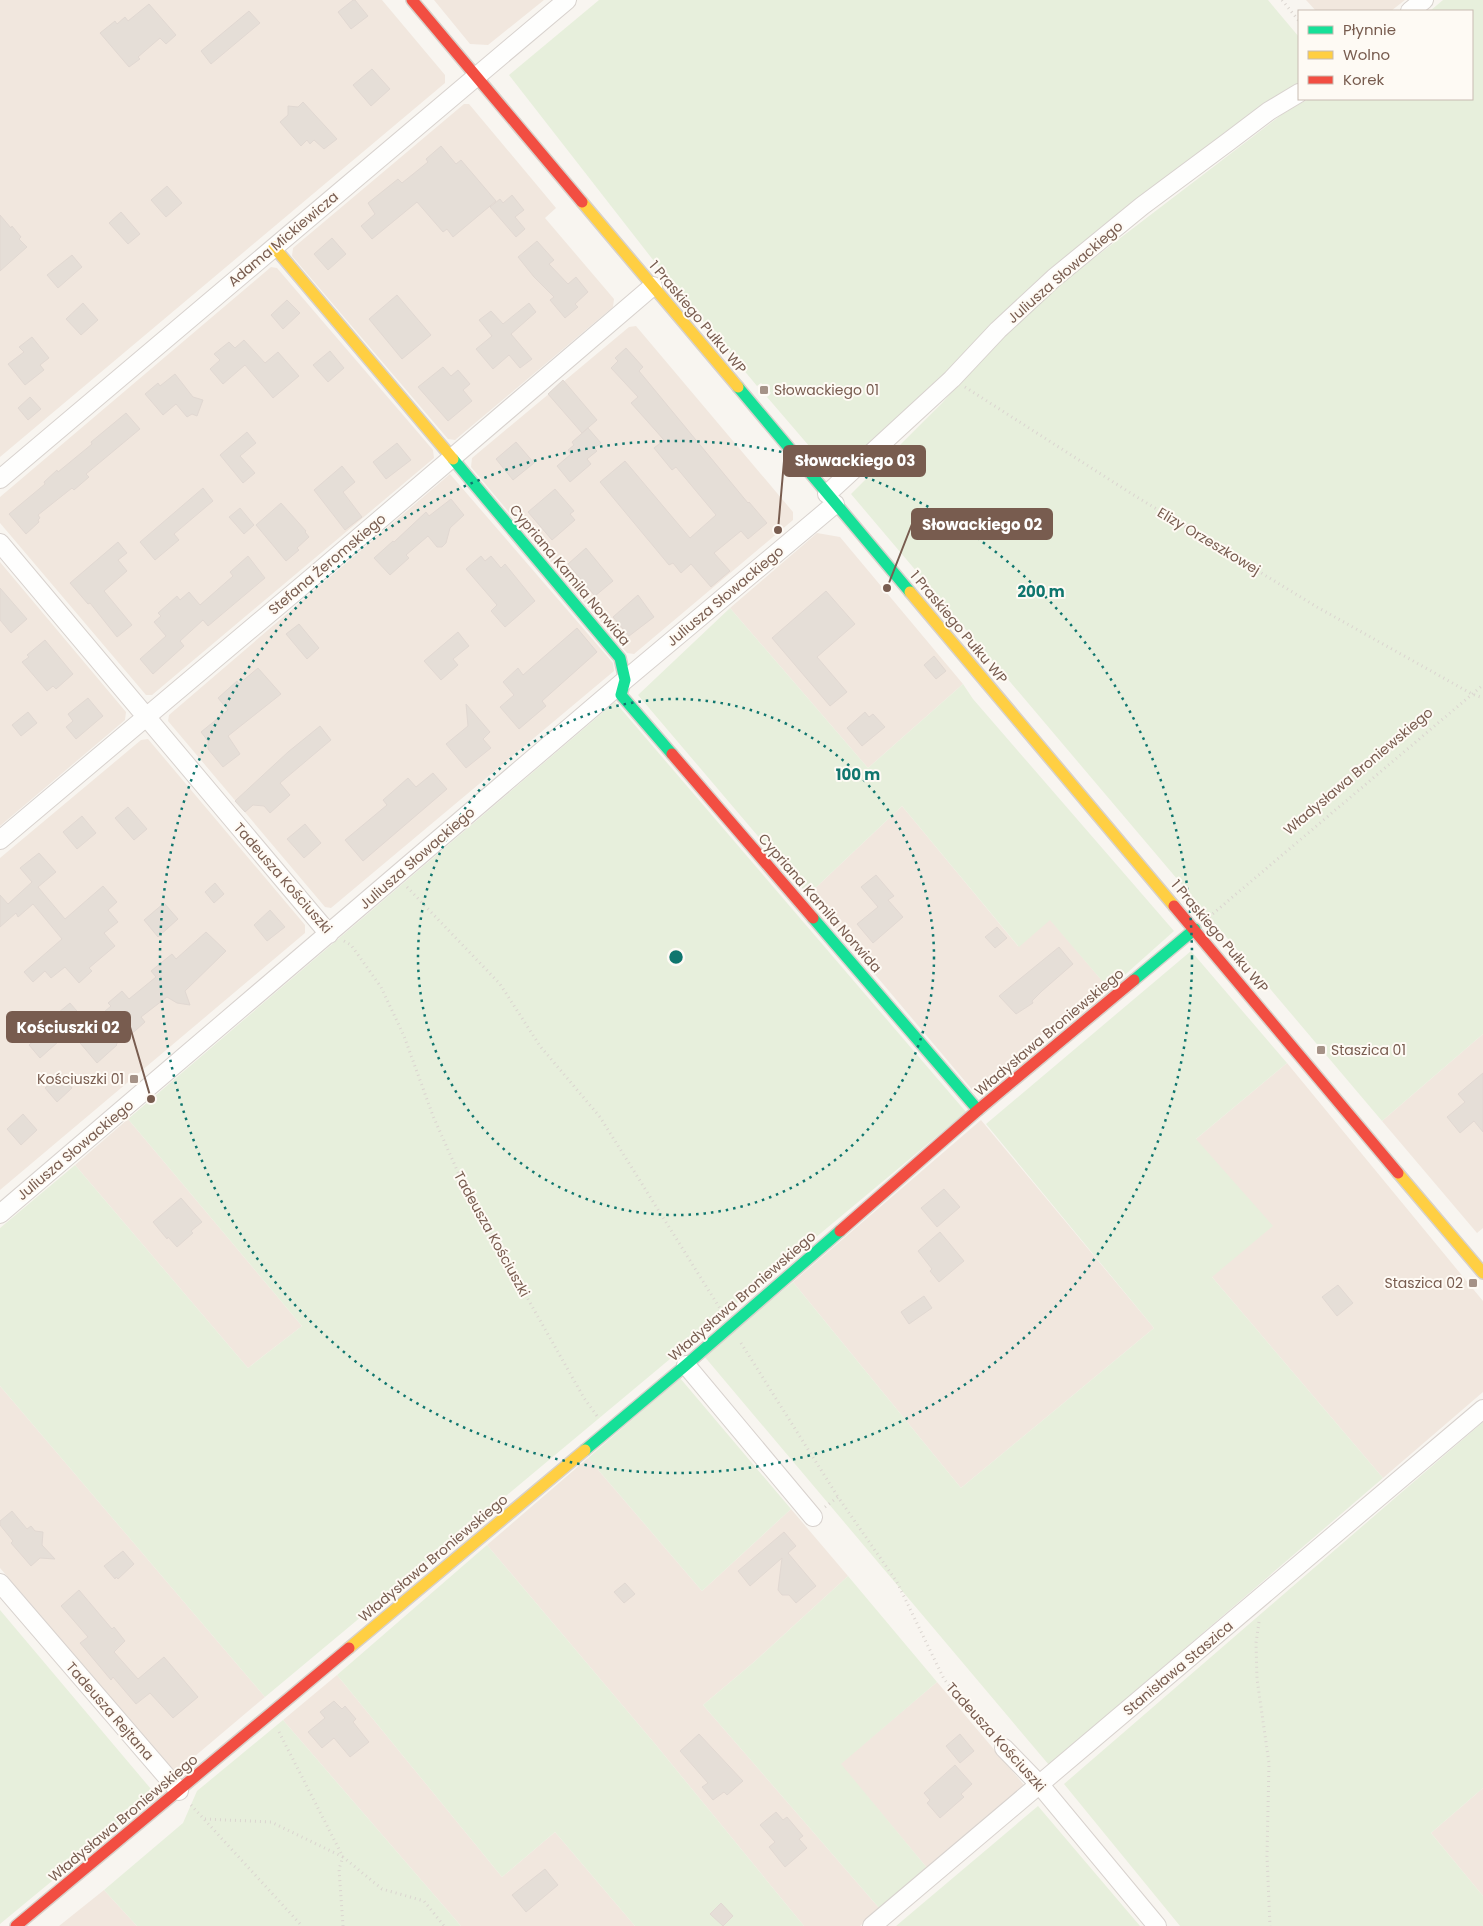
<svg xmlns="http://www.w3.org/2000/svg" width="1483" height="1926" font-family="Poppins,sans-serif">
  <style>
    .residential { fill: #f1e7de }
    .green { fill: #e7efdc }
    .building { fill: #e5ded7; stroke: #e1d8d2 }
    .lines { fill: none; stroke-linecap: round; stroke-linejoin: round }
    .street-casing { stroke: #d8d2ce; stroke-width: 20 }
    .fast-casing { stroke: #d7d1cb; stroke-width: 14 }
    .slow-casing { stroke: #d7d1cb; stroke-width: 14 }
    .jam-casing { stroke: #d7d1cb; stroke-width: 14 }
    .path { stroke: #dbd5d0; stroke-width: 3; stroke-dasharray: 1 4; stroke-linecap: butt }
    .street { stroke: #fefefd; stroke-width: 18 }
    .fast { stroke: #16e098; stroke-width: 11 }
    .slow { stroke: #ffcf43; stroke-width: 11 }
    .jam { stroke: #f24e42; stroke-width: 11 }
    .ring { fill: none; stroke: #0f766e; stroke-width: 2.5; stroke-dasharray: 2.5 5 }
    .poi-dot { fill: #a59287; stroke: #fefaf4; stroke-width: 2 }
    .labels { text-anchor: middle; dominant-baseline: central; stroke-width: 4; stroke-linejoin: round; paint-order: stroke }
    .street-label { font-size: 14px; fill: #785c4f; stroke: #fefaf4 }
    .poi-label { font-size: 14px; fill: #785c4f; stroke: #fefaf4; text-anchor: start }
    .centre { fill: #0f766e; stroke: #fefaf4; stroke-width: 2.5 }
    .ring-label { font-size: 15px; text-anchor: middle; font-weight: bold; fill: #0f766e; stroke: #fefaf4; stroke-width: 4; stroke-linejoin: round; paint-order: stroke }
    .leader { fill: none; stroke: #785c4f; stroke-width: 2 }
    .callout-dot { fill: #785c4f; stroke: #fefaf4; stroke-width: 2 }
    .callout { fill: #785c4f; stroke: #785c4f; stroke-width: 2 }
    .callout-label { font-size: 15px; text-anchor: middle; font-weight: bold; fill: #fff }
  </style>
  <rect width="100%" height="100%" fill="#f8f5f0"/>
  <path class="residential" d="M0 0H382L445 75V83L0 457Z
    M434 0H544L488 45 470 44Z
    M1306 0H1405L1391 11H1316Z
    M464 104H469L556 208 545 218 614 299 613 307 455 440 448 439 292 256 293 248Z
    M271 267 277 268 433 450 434 458 152 695H146L0 523V497Z
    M636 326 793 512V520L634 654 627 653 471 467 472 458 629 327Z
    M450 474 613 663 614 671 331 908 325 907 168 721 169 715Z
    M817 533 840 537 963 684 868 768 730 608Z
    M0 562 126 712 125 720 0 826Z
    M148 739 305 925V933L0 1190V858L141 740Z
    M902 806 1018 946 1050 919 1109 989 1078 1016 1071 1008 975 1093 808 895Z
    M1483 1034V1228L1477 1233 1382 1121Z
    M1287 1063 1483 1301V1392L1383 1478 1212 1277 1196 1139Z
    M128 1119 302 1326 248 1368 75 1165Z
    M981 1120 1154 1328 961 1488 793 1282Z
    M0 1386 265 1697 175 1773 0 1568Z
    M588 1458 702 1591 791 1509 848 1576 754 1662 703 1705 880 1909 860 1926H804L656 1745 487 1545Z
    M337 1675 502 1877 555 1832 635 1926H461L283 1720Z
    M937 1682 1025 1786 928 1869 840 1764Z
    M1483 1788V1896L1431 1833Z
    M104 1890 137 1926H59Z"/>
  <path class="green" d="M599 0H1268L1299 37V84L1268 104 834 475 767 397 771 393 761 383 757 386 664 274 509 75Z
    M1443 0H1483V1034L1382 1121 851 494 942 403 999 340 1068 278 1289 109 1309 99H1472V11H1430Z
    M730 608 868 768 963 684 973 699 1174 931 1109 989 1050 920 1019 947 902 806 808 895 638 695Z
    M615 702 966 1112 265 1697 0 1386V1228L75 1165 248 1368 302 1326 128 1119Z
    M1191 951 1287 1063 1196 1139 1273 1226 1212 1277 1383 1478 1049 1765 704 1356 793 1282 961 1488 1154 1328 986 1124Z
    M680 1378 791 1509 702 1591 588 1458Z
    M1483 1422V1788L1431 1833 1483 1896V1926H1180L1064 1784Z
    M487 1545 656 1745 804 1926H635L555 1832 502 1877 337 1675Z
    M848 1576 937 1682 841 1764 928 1869 880 1909 703 1705 754 1662Z
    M0 1610 156 1795 0 1924Z
    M283 1720 461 1926H137L104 1890 183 1823 197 1791Z
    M1038 1806 1140 1926H896Z"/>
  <path class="building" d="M353 0H355L368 16 351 29 338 12Z
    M149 4 176 35 166 44 160 38 138 57 140 59 129 67 100 33 115 21 117 24 125 17 128 21Z
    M249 11 260 23 211 64 201 51Z
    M372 69 390 89 371 106 353 85Z
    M303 102 337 139 324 149 314 140 310 144 307 140 301 146 280 122 288 115V106L298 107Z
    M441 146 456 164 461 160 496 201 453 237 447 229 443 232 417 202 372 239 361 226 375 214 368 203 398 179 402 183 428 162 426 159Z
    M167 186 182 203 166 217 151 200Z
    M512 195 524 210 515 217 525 229 516 237 490 207 500 199 503 203Z
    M121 212 140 234 128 244 109 223Z
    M0 215 11 228 12 226 21 237 19 239 27 247 0 271Z
    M332 238 346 254 328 270 314 254Z
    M537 241 554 260 549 264 568 284 576 277 588 292 575 304 578 307 565 318 550 300 554 297 534 277 518 257Z
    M72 255 82 267 58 288 47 275Z
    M397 295 431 335 402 359 369 319Z
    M287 300 300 313 283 329 271 315Z
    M83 303 98 320 81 335 66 319Z
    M529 303 536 312 511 334 532 359 520 368 509 355 493 369 476 349 492 336 479 320 491 311 503 324Z
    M32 337 49 358 40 365 44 370 25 385 8 364 24 352 19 347Z
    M244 340 265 363 278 352 299 376 273 398 245 365 223 384 210 369 220 360 214 354 229 342 235 348Z
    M626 348 643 367 639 371 748 503 749 502 767 523 748 539 741 531 714 553 730 571 711 587 691 564 681 573 673 563 669 565 600 482 625 461 690 538 716 515 676 467 672 470 654 448 664 440 631 403 638 397 611 368 618 361 615 358Z
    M330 351 344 368 328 382 313 365Z
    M443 367 451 376 458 370 470 384 463 390 472 401 448 421 418 387Z
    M175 374 193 397 203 400 197 416 192 414 187 417 176 404 163 415 145 394 158 383 160 386Z
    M563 380 597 420 582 433 548 394Z
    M30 397 41 409 28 420 18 408Z
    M126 413 140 429 86 474 89 477 74 490 72 488 38 515 40 518 38 520 39 522 26 534 9 514 45 484 44 482 57 470 58 472 92 444 91 442Z
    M588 428 601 443 594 448 597 451 587 459 591 464 570 482 557 466 571 454 568 450 574 445 572 442Z
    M247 432 256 443 240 456 255 473 243 483 220 455Z
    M516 442 534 463 513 480 496 459Z
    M397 443 411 460 386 479 373 462Z
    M342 466 355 482 343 492 362 517 345 530 314 490Z
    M203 488 213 501 174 534 179 540 155 560 140 542Z
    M555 489 574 511 570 514 575 520 552 540 528 512Z
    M451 499 464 515 450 528 446 543 442 547H437L428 536 406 555 409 558 390 575 374 558 393 541 394 542 426 512 429 516Z
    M281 503 306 531 305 532 309 537 297 548 299 550 286 561 256 525Z
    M240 508 254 525 244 534 229 517Z
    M118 542 127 553 118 560 127 571 104 591 132 625 117 637 90 603 88 604 70 583Z
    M586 548 613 581 595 596 568 564Z
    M248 556 265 578 208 626 203 620 180 641 184 646 153 674 140 659 166 636 154 622 161 616 158 613 177 596 180 600 189 592 200 605 233 576 230 572Z
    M481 556 485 561 491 556 501 568 505 564 535 601 505 627 491 611 497 605 466 569Z
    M0 588 27 619 11 633 0 620Z
    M826 591 855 624 817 657 847 692 830 706 772 638Z
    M638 595 654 617 629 636 613 617Z
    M299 624 319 648 307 659 286 634Z
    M577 628 597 652 542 701 546 706 519 729 500 707 514 695 503 682 518 668 523 675Z
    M458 632 469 646 453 659 458 665 441 680 424 661Z
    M45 640 73 674 56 689 53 686 47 691 22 662 29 657 27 655Z
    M934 656 946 671 936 679 924 665Z
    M258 668 281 694 228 736 240 754 223 767 208 749V741L201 732 228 710 218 698 237 681 239 684Z
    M88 698 103 716 76 739 66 727 73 721 68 714Z
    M466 704 490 732 483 739 491 748 466 768 446 744 468 726Z
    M28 712 37 723 21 736 12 725Z
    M865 712 869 717 873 714 885 727 862 746 847 728Z
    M320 726 331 740 280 783 290 795 270 813 264 806 253 805 245 812 235 801 288 752Z
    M433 773 447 789 363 861 345 840 387 805 383 800 408 778 416 787Z
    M128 807 147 829 134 840 115 818Z
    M82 816 96 833 77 849 63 832Z
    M305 824 321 843 304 858 287 839Z
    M39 853 56 872 38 887 65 919 103 886 117 902 108 910 118 922 104 933 115 946 89 968 92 971 79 983 65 967 51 978 45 971 33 982 24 972 62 939 33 904 18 917 16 913 0 927V895L8 904 32 882 20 868Z
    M876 875 894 896 888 900 903 917 873 943 857 924 878 907 861 887Z
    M215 883 224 894 214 903 205 892Z
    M164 903 178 919 158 937 144 920Z
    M270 910 285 927 267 941 254 925Z
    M997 927 1007 938 995 948 985 937Z
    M206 932 226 951 185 991 190 1005 177 1003 167 997 141 1017 145 1022 135 1031 116 1044 117 1045 97 1063 75 1037 72 1039 67 1034 40 1058 29 1045 56 1021 53 1017 70 1003 89 1025 111 1006 108 1003 122 991 129 999 156 977 151 971 172 954 176 959Z
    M1059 947 1073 964 1042 991 1032 1001 1033 1003 1016 1014 999 996Z
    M1483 1073V1132L1474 1121 1460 1133 1447 1117 1465 1102 1458 1094Z
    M61 1074 72 1088 57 1102 45 1088Z
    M23 1114 37 1130 21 1145 7 1129Z
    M944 1189 960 1207 937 1227 921 1208Z
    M181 1198 202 1222 191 1231 193 1233 177 1247 168 1237 167 1239 153 1222Z
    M940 1232 964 1261 939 1282 930 1271 932 1269 918 1251Z
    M1338 1285 1353 1303 1337 1316 1322 1297Z
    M924 1296 932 1308 909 1324 901 1312Z
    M12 1511 27 1529 31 1526 35 1531 43 1532 42 1545 55 1559 40 1558 31 1566 11 1543 13 1541 0 1525V1521Z
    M784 1532 796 1546 788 1553 816 1586 796 1603 789 1595H782L778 1590 782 1558 750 1586 738 1571Z
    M123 1551 134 1564 118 1579 116 1577 115 1579 104 1566Z
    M625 1583 635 1594 624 1603 614 1592Z
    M79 1590 112 1629 114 1627 125 1641 114 1652 138 1679 164 1657 198 1697 173 1718 150 1693 136 1704 113 1677 111 1680 80 1643 88 1637 61 1606Z
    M334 1701 342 1709 345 1706 356 1719 353 1722 369 1742 350 1757 334 1738 322 1748 308 1732 325 1718 320 1712Z
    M699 1734 743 1781 727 1795 724 1792 713 1800 702 1787 708 1783 680 1751Z
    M960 1734 974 1751 960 1763 946 1746Z
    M955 1765 972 1784 961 1794 964 1797 940 1818 927 1803 930 1800 924 1793Z
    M776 1812 783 1820 787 1817 803 1836 799 1839 807 1848 785 1867 769 1847 775 1842 760 1825Z
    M545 1869 558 1885 526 1912 512 1895Z
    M721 1903 733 1916 723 1926 710 1914Z"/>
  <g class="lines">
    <defs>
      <path id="street" d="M1410 11 1424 0
        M0 479 567 0
        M827 494 952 379 998 330 1054 278 1142 206 1228 142 1269 111 1299 93
        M0 543 329 934
        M0 840 322 569 653 286
        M0 1214 625 680 835 504
        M686 1365 813 1517
        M0 1583 179 1791
        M1004 1748 1040 1785 1157 1926
        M872 1926 1483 1409"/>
      <path id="fast" d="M738 387 910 592
        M453 459 620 658 625 680 621 695 672 754
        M813 918 978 1110
        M1134 980 1195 929
        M585 1450 686 1365 840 1231"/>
      <path id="slow" d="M582 202 738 387
        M274 247 453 459
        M910 592 1174 906
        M1398 1173 1483 1273
        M349 1648 585 1450"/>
      <path id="jam" d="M412 0 582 202
        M672 754 813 918
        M1174 906 1398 1173
        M840 1231 978 1110 1134 980
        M16 1926 349 1648"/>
    </defs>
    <use href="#street" class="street-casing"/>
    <use href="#fast" class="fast-casing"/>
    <use href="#slow" class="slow-casing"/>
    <use href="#jam" class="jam-casing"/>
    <path class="path" d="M1282 0 1299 21
      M965 387 1132 494 1317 607 1472 694 1483 698
      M407 887 500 984 540 1046 600 1117 721 1310
      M1209 917 1483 685
      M344 941 351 945 381 987 404 1036 433 1116 465 1188 584 1398 597 1416
      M741 1343 838 1497
      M825 1507 838 1497 897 1582 944 1679 975 1718 993 1737
      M1259 1622 1256 1643 1257 1679 1269 1763 1267 1856 1270 1926
      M279 1732 343 1857 382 1889 424 1901 444 1926
      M191 1805 302 1926
      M205 1819 271 1822 343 1857 339 1869 343 1926"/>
    <use href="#street" class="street"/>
    <use href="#fast" class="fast"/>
    <use href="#slow" class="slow"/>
    <use href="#jam" class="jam"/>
  </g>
  <g class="ring">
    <circle cx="676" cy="957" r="258"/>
    <circle cx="676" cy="957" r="516"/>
  </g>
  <g class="poi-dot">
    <rect x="759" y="385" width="10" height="10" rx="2.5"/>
    <rect x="1316" y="1045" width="10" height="10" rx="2.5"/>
    <rect x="129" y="1074" width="10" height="10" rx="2.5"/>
    <rect x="1468" y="1278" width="10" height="10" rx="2.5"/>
  </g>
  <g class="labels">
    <g class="street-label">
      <text transform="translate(283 239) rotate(-40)">Adama Mickiewicza</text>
      <text transform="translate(1065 272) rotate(-41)">Juliusza Słowackiego</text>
      <text transform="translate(698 317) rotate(50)">1 Praskiego Pułku WP</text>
      <text transform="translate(1209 541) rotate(31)">Elizy Orzeszkowej</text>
      <text transform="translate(327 564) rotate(-40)">Stefana Żeromskiego</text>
      <text transform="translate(570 575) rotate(50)">Cypriana Kamila Norwida</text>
      <text transform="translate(725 596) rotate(-40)">Juliusza Słowackiego</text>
      <text transform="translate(959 627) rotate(50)">1 Praskiego Pułku WP</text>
      <text transform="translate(1358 771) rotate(-40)">Władysława Broniewskiego</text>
      <text transform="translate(417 858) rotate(-41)">Juliusza Słowackiego</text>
      <text transform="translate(283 878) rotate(49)">Tadeusza Kościuszki</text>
      <text transform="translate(820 903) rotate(49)">Cypriana Kamila Norwida</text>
      <text transform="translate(1220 936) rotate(50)">1 Praskiego Pułku WP</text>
      <text transform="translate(1049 1032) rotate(-40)">Władysława Broniewskiego</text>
      <text transform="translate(75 1150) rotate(-40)">Juliusza Słowackiego</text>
      <text transform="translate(492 1234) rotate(61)">Tadeusza Kościuszki</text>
      <text transform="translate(742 1296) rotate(-41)">Władysława Broniewskiego</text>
      <text transform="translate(433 1558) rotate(-40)">Władysława Broniewskiego</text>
      <text transform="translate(1178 1668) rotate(-40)">Stanisława Staszica</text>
      <text transform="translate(110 1711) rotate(49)">Tadeusza Rejtana</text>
      <text transform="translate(996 1737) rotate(48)">Tadeusza Kościuszki</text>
      <text transform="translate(123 1818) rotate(-40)">Władysława Broniewskiego</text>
    </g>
    <g class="poi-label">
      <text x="774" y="390">Słowackiego 01</text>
      <text x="1331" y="1050">Staszica 01</text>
      <text x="124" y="1079" text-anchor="end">Kościuszki 01</text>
      <text x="1463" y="1283" text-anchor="end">Staszica 02</text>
    </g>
  </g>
  <circle cx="676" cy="957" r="8" class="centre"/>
  <g class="ring-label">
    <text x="1041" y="597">200 m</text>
    <text x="858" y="780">100 m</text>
  </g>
  <path class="leader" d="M778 530L784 461M887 588L912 524M151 1099L130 1027"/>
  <g class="callout-dot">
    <circle cx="778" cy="530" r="5"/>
    <circle cx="887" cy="588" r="5"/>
    <circle cx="151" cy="1099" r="5"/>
  </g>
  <g class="callout">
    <rect x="784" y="446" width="141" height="30" rx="5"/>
    <rect x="912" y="509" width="140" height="30" rx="5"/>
    <rect x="7" y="1012" width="123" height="30" rx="5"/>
  </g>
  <g class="callout-label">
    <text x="855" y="466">Słowackiego 03</text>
    <text x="982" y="530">Słowackiego 02</text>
    <text x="68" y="1033">Kościuszki 02</text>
  </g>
  <rect x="1298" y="10" width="175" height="90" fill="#fefaf4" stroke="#c8bbb2"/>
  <rect x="1308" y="26" width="25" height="8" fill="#16e098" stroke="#c8bbb2"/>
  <text x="1343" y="35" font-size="15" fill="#785c4f">Płynnie</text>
  <rect x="1308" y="51" width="25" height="8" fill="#ffcf43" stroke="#c8bbb2"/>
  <text x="1343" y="60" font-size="15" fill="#785c4f">Wolno</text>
  <rect x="1308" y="76" width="25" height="8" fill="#f24e42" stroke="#c8bbb2"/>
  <text x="1343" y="85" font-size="15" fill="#785c4f">Korek</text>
</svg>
